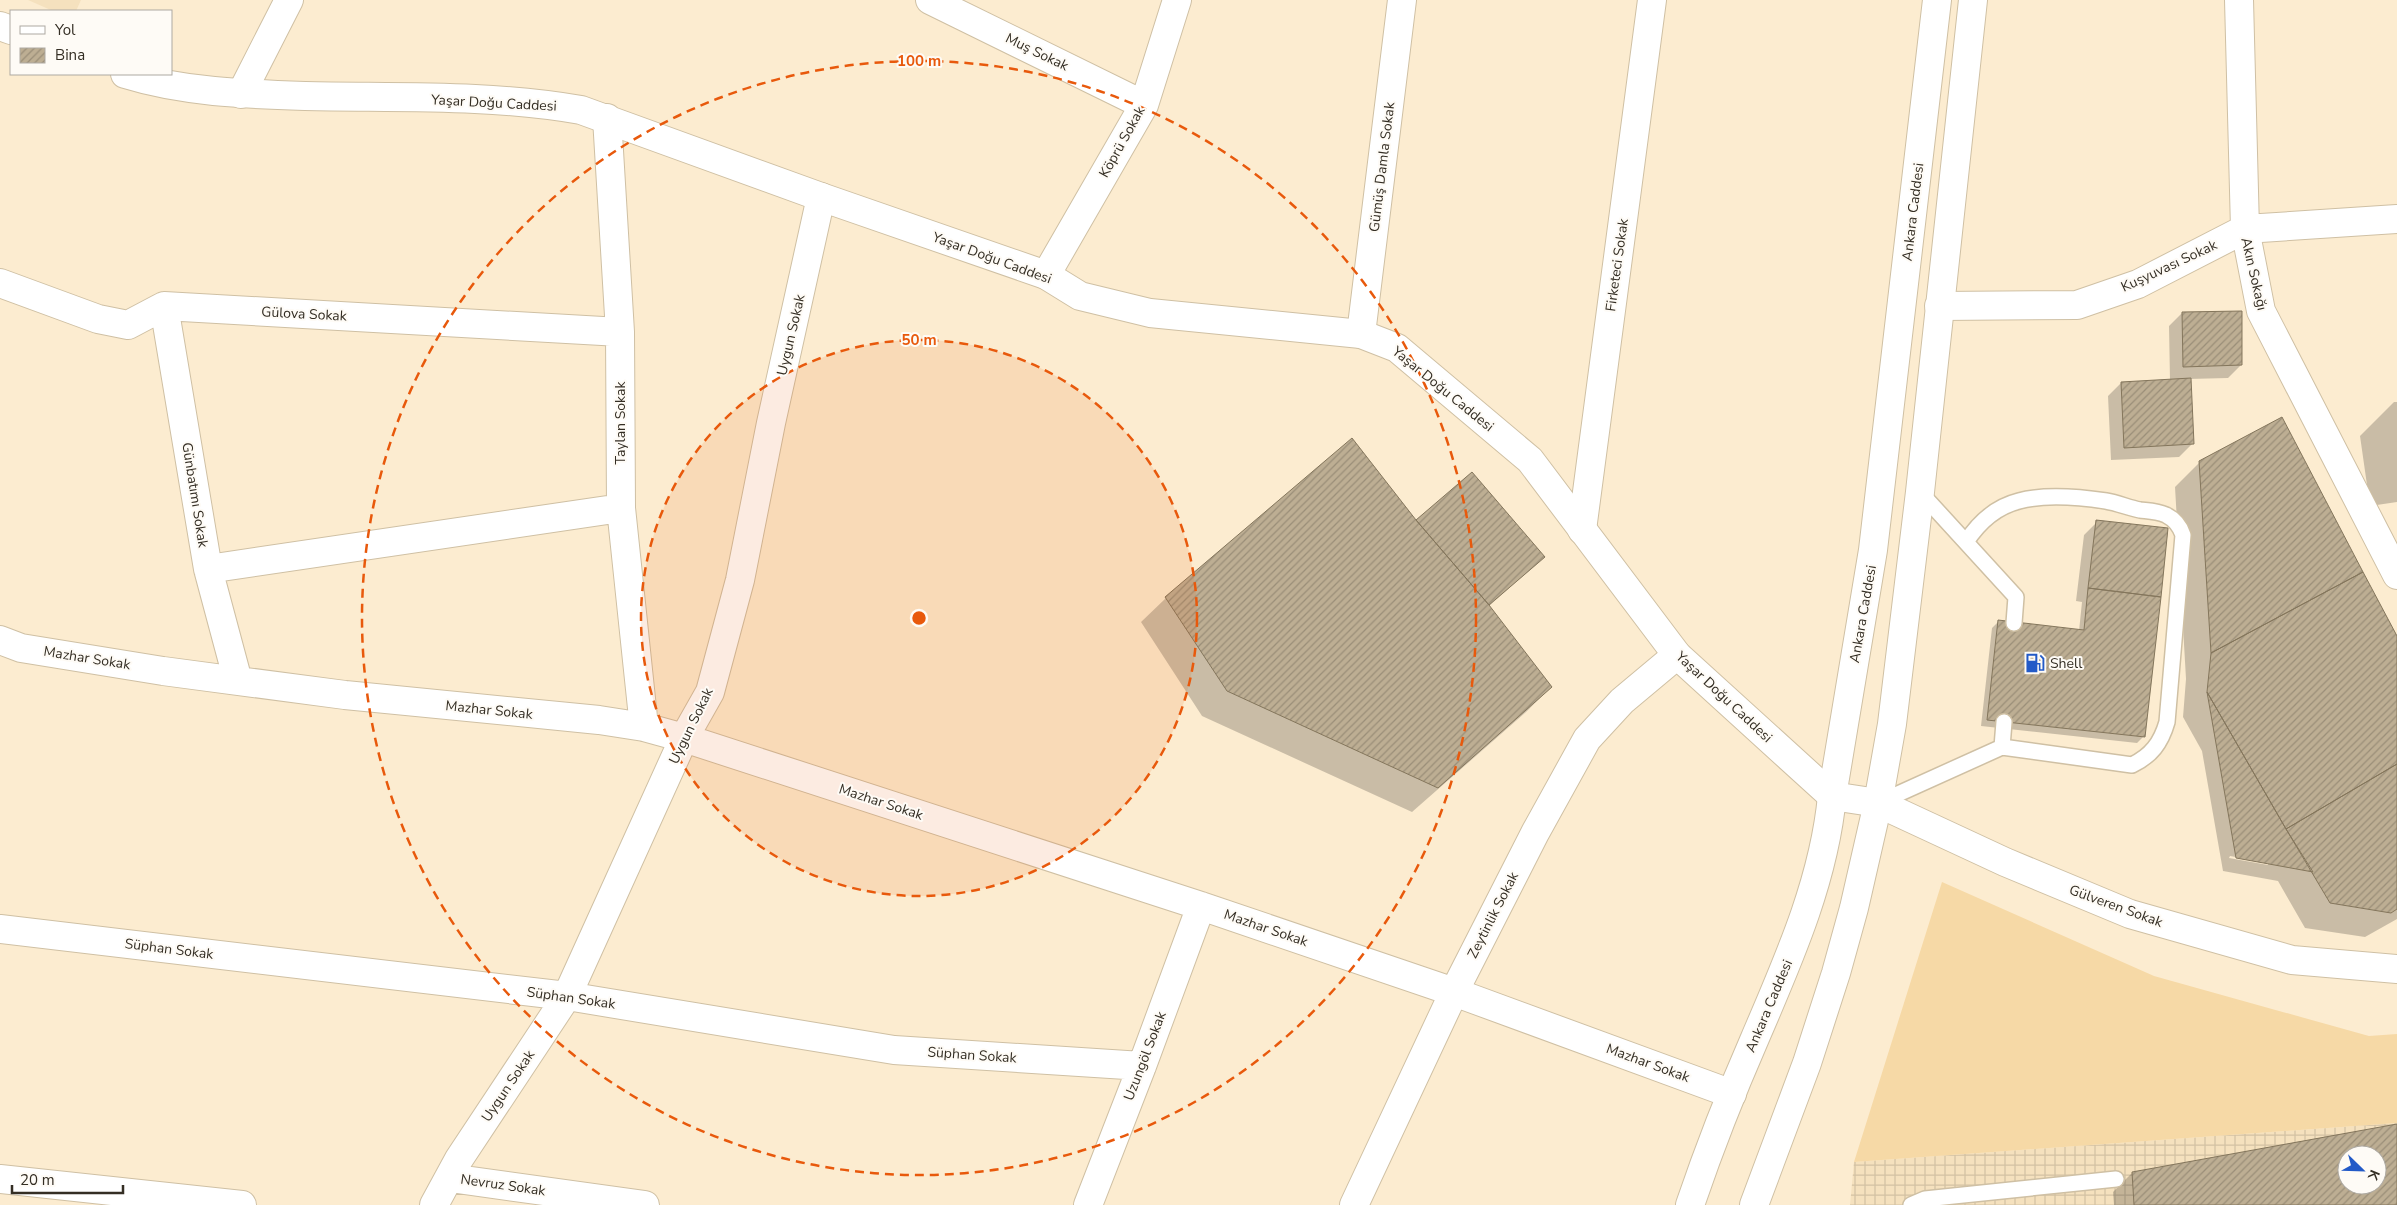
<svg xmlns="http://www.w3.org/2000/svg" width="2397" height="1205" font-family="'Nunito Sans',sans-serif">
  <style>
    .built { fill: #f5e1be }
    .industrial { fill: url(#industrial-grid); fill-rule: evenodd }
    .grass { fill: #f6d9a6 }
    .shadow { fill: #0003; fill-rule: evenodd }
    .building { fill: url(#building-hatch); stroke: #84765c; fill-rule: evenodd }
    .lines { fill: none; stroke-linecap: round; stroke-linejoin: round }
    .service-casing { stroke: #cfc0a4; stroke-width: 18 }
    .minor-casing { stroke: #cfc0a4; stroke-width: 30 }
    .tertiary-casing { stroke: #cfc0a4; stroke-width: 30 }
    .primary-casing { stroke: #cfc0a4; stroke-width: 30 }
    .service { stroke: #fff; stroke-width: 15 }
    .minor { stroke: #fff; stroke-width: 28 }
    .tertiary { stroke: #fff; stroke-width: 28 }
    .primary { stroke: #fff; stroke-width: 28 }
    .ring { fill: none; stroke: #e8590c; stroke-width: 2.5; stroke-dasharray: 9 6 }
    .labels { text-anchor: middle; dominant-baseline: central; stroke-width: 4; stroke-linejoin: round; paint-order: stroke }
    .street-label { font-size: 14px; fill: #342e24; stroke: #fefbf6 }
    .poi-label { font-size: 14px; fill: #342e24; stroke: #fefbf6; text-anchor: start }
    .centre { fill: #e8590c; stroke: #fefbf6; stroke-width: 2.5 }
    .ring-label { font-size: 15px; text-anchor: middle; font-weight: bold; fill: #e8590c; stroke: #fefbf6; stroke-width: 4; stroke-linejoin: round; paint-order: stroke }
  </style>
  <defs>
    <pattern id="industrial-grid" width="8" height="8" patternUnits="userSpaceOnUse" patternTransform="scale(1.25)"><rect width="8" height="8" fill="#f5e1be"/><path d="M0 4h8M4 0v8" fill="none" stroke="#d3c1a3"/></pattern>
    <pattern id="building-hatch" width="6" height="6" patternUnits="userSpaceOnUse" patternTransform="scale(1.25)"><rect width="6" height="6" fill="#bdae93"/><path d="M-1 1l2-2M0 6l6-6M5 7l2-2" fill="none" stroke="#9a8e78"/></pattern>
  </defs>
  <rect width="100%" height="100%" fill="#fcecd0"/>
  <path class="built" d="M28 0H81L76 11H53Z"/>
  <path class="industrial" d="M2397 1123V1205H1850L1854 1162ZM2347 1155H2377V1185H2347Z"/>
  <path class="grass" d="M1942 882 2154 976 2369 1036 2397 1034V1123L1854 1162Z"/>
  <path class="shadow" d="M2182 313 2241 365 2228 378 2189 379 2192 444 2179 457 2111 460 2108 396 2121 383 2170 381 2169 326Z
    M2394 402H2397V502L2370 506 2360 436Z
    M2200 462 2397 638V919L2365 937 2305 928 2278 881 2223 871 2202 751 2183 717 2186 679 2175 487ZM2230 856 2268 863V865L2229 858Z
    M1416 522 1544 557 1489 606 1551 687 1526 712 1412 812 1202 716 1141 622 1166 598Z
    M2097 522 2143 737 2137 743 1981 726 1992 628 1998 622 2079 631 2082 602 2076 601 2084 535Z
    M2397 1125V1205H2114L2113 1192 2132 1173ZM2347 1155H2377V1185H2347Z"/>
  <path class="building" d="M2242 311V365L2183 367 2182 312Z
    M2191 378 2194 444 2124 448 2121 382Z
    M2282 417 2363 572 2211 653 2199 461Z
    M1352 438 1416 520 1489 605 1552 687 1438 788 1227 691 1165 597Z
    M1472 472 1545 557 1489 605 1416 520Z
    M2096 520 2168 528 2161 597 2088 588Z
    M2363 572 2397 636V764L2286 829 2207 692 2211 653Z
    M2088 588 2161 597 2145 737 1987 720 1998 620 2084 630Z
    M2207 692 2286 829 2313 872 2236 858Z
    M2397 764V909L2391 913 2330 903 2286 829Z
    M2397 1124V1205H2134L2132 1172ZM2347 1155H2377V1185H2347Z"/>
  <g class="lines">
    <defs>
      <path id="service" d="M1920 492 2016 597 2014 623
        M2002 747 2004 722
        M1878 803 2002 747 2132 765C2151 756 2161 743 2167 722L2183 535C2180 526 2174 519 2166 515 2157 511 2149 511 2140 510 2129 508 2118 503 2106 501 2079 497 2045 494 2019 501 1995 507 1979 522 1966 542
        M1911 1205 1925 1199 2116 1179"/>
      <path id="minor" d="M930 0 1144 105
        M2239 0 2245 229 2261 311 2397 575
        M241 94 289 0
        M607 118 620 332 621 508 644 727
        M1046 275 1144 105 1177 0
        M0 283 98 319 128 325 164 306 620 332
        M164 306 208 569 238 681
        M1939 306 2077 305 2138 284 2245 229 2397 219
        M1361 334 1402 0
        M1582 530 1652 0
        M208 569 621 508
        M0 640 21 648 163 671 345 695 599 720 644 727 684 738 1201 906 1454 992 1732 1094
        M1878 803 2005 862 2130 914 2292 960 2397 969
        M0 929 567 996 894 1050 1142 1066
        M450 1178 645 1205
        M0 1179 242 1205
        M434 1205 459 1159 567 996 684 738 710 692 740 580 771 423 821 197
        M1088 1205 1142 1066 1201 906
        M1354 1205 1454 992 1535 833 1587 739 1622 701 1677 655"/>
      <path id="tertiary" d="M0 26 11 30
        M125 74C183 92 244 94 305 96 396 98 490 94 581 110L821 197 1046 275 1080 296 1150 313 1361 334 1397 348 1530 460 1677 655 1832 796 1878 803"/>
      <path id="primary" d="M1690 1205C1709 1149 1731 1093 1755 1038 1788 961 1824 881 1832 796L1873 550 1937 0
        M1754 1205 1807 1063 1836 973 1854 908 1878 803 1892 724 1920 492 1973 0"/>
    </defs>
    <use href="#service" class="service-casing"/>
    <use href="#minor" class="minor-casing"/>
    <use href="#tertiary" class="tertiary-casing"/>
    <use href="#primary" class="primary-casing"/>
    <use href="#service" class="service"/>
    <use href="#minor" class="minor"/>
    <use href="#tertiary" class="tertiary"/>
    <use href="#primary" class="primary"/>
  </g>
  <circle cx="919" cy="618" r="278" fill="#e8590c" fill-opacity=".12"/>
  <g class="ring">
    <circle cx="919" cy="618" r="278"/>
    <circle cx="919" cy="618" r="557"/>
  </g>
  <defs>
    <symbol id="fuel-bare" viewBox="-9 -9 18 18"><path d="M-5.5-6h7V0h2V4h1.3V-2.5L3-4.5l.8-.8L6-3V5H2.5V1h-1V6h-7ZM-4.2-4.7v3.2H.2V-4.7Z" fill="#235ac7" stroke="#fefbf6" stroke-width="2.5" paint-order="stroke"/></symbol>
  </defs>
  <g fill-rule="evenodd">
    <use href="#fuel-bare" x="2021" y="649" width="28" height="28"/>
  </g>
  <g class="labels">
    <g class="street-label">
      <text transform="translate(1037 52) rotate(26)">Muş Sokak</text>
      <text transform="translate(494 103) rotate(3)">Yaşar Doğu Caddesi</text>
      <text transform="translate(1122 142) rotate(-61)">Köprü Sokak</text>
      <text transform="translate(1382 167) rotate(-83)">Gümüş Damla Sokak</text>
      <text transform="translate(1913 212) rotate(-83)">Ankara Caddesi</text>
      <text transform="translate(992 258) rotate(20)">Yaşar Doğu Caddesi</text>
      <text transform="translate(1617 265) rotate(-82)">Firketeci Sokak</text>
      <text transform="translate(2169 266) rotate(-25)">Kuşyuvası Sokak</text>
      <text transform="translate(2254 274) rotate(77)">Akın Sokağı</text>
      <text transform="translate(304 314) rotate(3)">Gülova Sokak</text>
      <text transform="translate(791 335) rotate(-77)">Uygun Sokak</text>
      <text transform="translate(1443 389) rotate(39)">Yaşar Doğu Caddesi</text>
      <text transform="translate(620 423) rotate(-90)">Taylan Sokak</text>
      <text transform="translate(195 495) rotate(81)">Günbatımı Sokak</text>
      <text transform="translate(1863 614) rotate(-80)">Ankara Caddesi</text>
      <text transform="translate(87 658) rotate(9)">Mazhar Sokak</text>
      <text transform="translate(1724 697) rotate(43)">Yaşar Doğu Caddesi</text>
      <text transform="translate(489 710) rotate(6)">Mazhar Sokak</text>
      <text transform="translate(691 726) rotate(-64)">Uygun Sokak</text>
      <text transform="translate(881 802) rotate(18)">Mazhar Sokak</text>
      <text transform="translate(2116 906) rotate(20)">Gülveren Sokak</text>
      <text transform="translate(1493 915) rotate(-63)">Zeytinlik Sokak</text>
      <text transform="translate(1266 928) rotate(19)">Mazhar Sokak</text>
      <text transform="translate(169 949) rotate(7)">Süphan Sokak</text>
      <text transform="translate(571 998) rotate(8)">Süphan Sokak</text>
      <text transform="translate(1769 1006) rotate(-67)">Ankara Caddesi</text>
      <text transform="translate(972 1055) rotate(4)">Süphan Sokak</text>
      <text transform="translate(1145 1056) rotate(-69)">Uzungöl Sokak</text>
      <text transform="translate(1648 1063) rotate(20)">Mazhar Sokak</text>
      <text transform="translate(508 1086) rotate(-56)">Uygun Sokak</text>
      <text transform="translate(503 1185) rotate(8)">Nevruz Sokak</text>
    </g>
    <g class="poi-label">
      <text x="2050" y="663">Shell</text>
    </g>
  </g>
  <circle cx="919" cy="618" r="8" class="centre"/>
  <g class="ring-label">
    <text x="919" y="66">100 m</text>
    <text x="919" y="345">50 m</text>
  </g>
  <rect x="10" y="10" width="162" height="65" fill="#fefbf6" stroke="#ada9a2"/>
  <rect x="20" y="26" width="25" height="8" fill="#ffffff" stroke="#ada9a2"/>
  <text x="55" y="35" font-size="15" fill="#342e24">Yol</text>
  <rect x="20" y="48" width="25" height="15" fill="url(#building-hatch)" stroke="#ada9a2"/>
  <text x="55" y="60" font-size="15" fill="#342e24">Bina</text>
  <g transform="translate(2362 1170) rotate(113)"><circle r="24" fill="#fefbf6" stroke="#ada9a2"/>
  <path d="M0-4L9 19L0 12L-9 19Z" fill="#235ac7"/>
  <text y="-8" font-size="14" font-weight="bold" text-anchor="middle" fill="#342e24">K</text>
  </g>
  <path d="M12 1185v8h111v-8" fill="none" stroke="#342e24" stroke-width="2.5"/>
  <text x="20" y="1185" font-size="15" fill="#342e24" stroke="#fefbf6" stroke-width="4" paint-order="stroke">20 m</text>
</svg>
